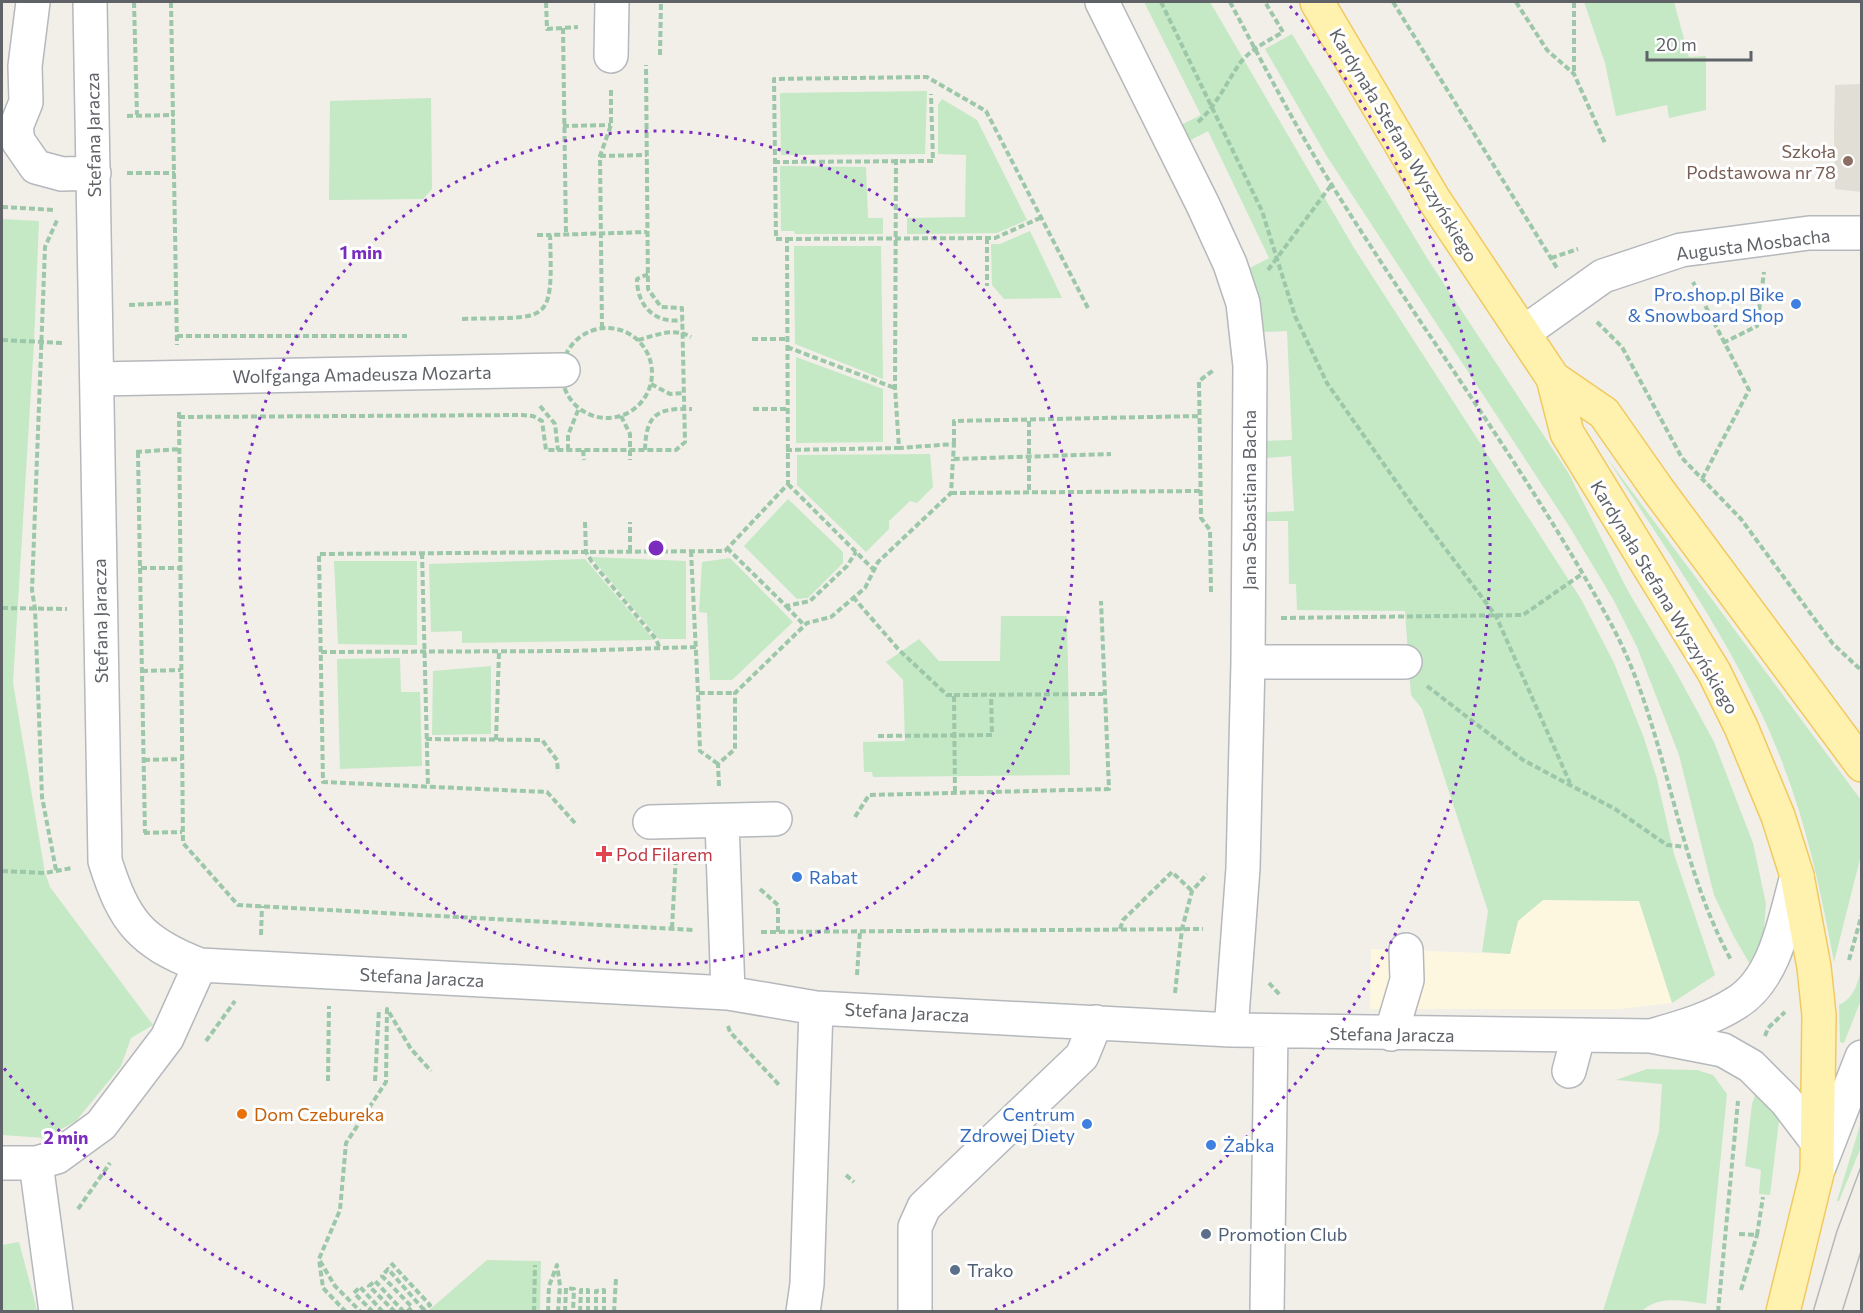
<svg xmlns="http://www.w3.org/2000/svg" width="1863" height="1313" font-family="Commissioner,sans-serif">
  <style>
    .commercial { fill: #fef7e0 }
    .education { fill: #e1ded6 }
    .green { fill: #c5e8c5 }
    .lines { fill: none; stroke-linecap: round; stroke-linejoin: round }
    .minor-casing { stroke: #b5b8bc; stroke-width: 36 }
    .major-casing { stroke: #f2c960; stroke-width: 36 }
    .path { stroke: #9cc7a9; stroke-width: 4; stroke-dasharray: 6 3; stroke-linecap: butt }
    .minor { stroke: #fff; stroke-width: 33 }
    .major { stroke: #fff2af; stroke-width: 33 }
    .tram { stroke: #b6b7b8; stroke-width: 1.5 }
    .ring { fill: none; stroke: #7b2cbf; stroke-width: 3; stroke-dasharray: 3 6 }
    .education-dot { fill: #8d6e63; stroke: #fff; stroke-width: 2 }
    .shop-dot { fill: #3f7fe0; stroke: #fff; stroke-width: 2 }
    .health-dot { fill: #e0444e; stroke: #fff; stroke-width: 2 }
    .food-dot { fill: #e8710a; stroke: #fff; stroke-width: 2 }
    .service-dot { fill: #5c6f8a; stroke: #fff; stroke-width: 2 }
    .labels { text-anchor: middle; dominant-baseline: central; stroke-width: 6; stroke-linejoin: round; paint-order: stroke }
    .street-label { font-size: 18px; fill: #5f6368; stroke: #fff }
    .education-label { font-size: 18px; fill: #785e54; stroke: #fff; text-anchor: end }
    .shop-label { font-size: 18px; fill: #366cbe; stroke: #fff; text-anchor: end }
    .health-label { font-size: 18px; fill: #be3a42; stroke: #fff; text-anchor: start }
    .food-label { font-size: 18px; fill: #c56008; stroke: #fff; text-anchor: start }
    .service-label { font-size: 18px; fill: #4e5e75; stroke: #fff; text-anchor: start }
    .centre { fill: #7b2cbf; stroke: #fff; stroke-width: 3 }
    .ring-label { font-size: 18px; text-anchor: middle; font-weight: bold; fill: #7b2cbf; stroke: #fff; stroke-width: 6; stroke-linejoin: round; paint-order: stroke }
  </style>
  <rect width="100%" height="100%" fill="#f1efe8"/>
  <path class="commercial" d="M1543 900 1639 901 1672 1003 1620 1009H1370L1371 949 1510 954 1518 921Z"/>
  <path class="education" d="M1861 84H1862L1861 192 1835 189 1834 133 1835 85Z"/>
  <path class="green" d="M1144 2H1210L1354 248 1581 599 1614 663 1644 738 1657 779 1674 854 1715 975 1672 1003 1639 901 1543 900 1518 921 1510 954 1482 952 1488 911 1422 709 1411 695 1405 611 1297 610 1296 584H1289L1288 521H1262L1268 512 1294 511 1291 456 1266 458 1265 441 1292 440 1287 331 1261 332 1248 269 1269 258 1208 131 1187 142 1177 127 1201 115Z
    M1584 2H1674L1689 57 1706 56V110L1669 118 1667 105 1616 116 1605 63Z
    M1292 34 1427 258 1569 474 1628 591 1677 674 1714 742 1753 843 1766 904 1763 940 1751 966 1733 935 1714 895 1679 755 1637 647 1613 599 1569 526 1326 155 1265 49Z
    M927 91 925 154 781 155 780 93Z
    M431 98 432 189 423 199 329 200 330 101Z
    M942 99 977 120 1027 220 997 233 907 234V218L965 217 966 155 938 154V105Z
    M780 166 866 167 868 218H883V234H795L794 231H781Z
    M2 219 39 221 34 342 13 683 45 873 50 887 153 1025 131 1038 121 1066 76 1121 45 1138 2 1135Z
    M1030 231 1062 298 1004 299 992 285 991 244H1000Z
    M794 246H881L883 379 795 344Z
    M796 357 883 389V442L796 443Z
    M930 454 933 487 917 503 910 501 889 521V529L866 552 797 485V455Z
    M1607 458 1861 800V855L1834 962C1821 892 1807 825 1781 759 1740 653 1669 554 1607 458Z
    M788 499 843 552V563L808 598 797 599 744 546Z
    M591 557 686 561V639H659Z
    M730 558 793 622 732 680H710L707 613 699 612 702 562Z
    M585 559 654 640 462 643V631L431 632 429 564Z
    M334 561H417V645L338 644Z
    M1001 616H1067L1070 775 873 777 872 772H864L863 742 905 741 903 680 886 662 919 639 939 661H1000Z
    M400 658 401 692H420L422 766 340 769 337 659Z
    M491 666V734L432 735 433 671Z
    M1861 970V1000L1844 1043 1840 1042 1839 1005C1854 998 1857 985 1861 970Z
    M1647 1069 1697 1070 1713 1075 1727 1094 1706 1304C1684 1301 1659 1295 1642 1311H1603L1659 1132 1662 1084 1616 1080Z
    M1757 1090 1779 1121 1770 1195 1759 1194 1761 1170 1745 1166 1752 1104Z
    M1861 1122V1147L1839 1201H1837Z
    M19 1242 35 1302 37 1311H2V1245Z
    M487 1260 541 1261 540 1311H428Z"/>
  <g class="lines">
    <defs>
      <path id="minor" d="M33 2 25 66 26 102 16 127 18 141 36 167 62 174 94 173
        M90 2 105 861C124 921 140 942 200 965L728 993 816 1008 1231 1030 1651 1036 1723 1050 1751 1066 1786 1101 1818 1143
        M1102 2 1203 205 1230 264 1243 303 1250 366 1248 662 1243 868 1231 1030
        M611 56 612 2
        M1523 333 1603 276 1681 250 1809 233H1862
        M97 379 563 370
        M1248 662H1405
        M722 821 728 993
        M650 822 775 819
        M1391 1034 1407 980 1406 950
        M1654 1035C1682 1027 1711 1019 1736 1003 1776 979 1785 918 1797 876
        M1569 1071 1578 1037
        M2 1163H36L57 1157 101 1125 167 1038 200 965
        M36 1163 56 1312
        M1819 1167 1862 1057
        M803 1312 807 1284 816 1008
        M915 1312V1227L924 1207 1082 1056 1096 1022
        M1267 1312 1271 1031"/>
      <path id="major" d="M1317 2 1433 198 1553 378 1567 433 1714 672 1741 727 1778 816 1797 876 1814 967 1819 1015 1817 1173 1783 1312
        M1553 378 1604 413 1658 490 1862 765"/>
    </defs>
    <use href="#minor" class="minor-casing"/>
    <use href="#major" class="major-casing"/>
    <path class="path" d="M134 2 137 115
      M171 2 177 345
      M546 2 547 29 578 27
      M1161 2 1262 211 1295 316 1327 383 1411 503 1496 616 1570 783
      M1230 2C1261 60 1291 118 1325 174 1417 324 1525 466 1610 622 1668 728 1673 854 1731 960
      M1393 2 1557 268
      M1516 2 1547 50 1574 74 1605 143
      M1574 2V73
      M563 28 566 234
      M660 55 661 2
      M127 116 174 115
      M1198 122C1217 105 1226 83 1240 63 1251 49 1268 41 1283 32L1265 2
      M563 126 611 125
      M600 156 647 155
      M896 159 895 388 899 448 954 444 953 459 1111 454
      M774 162 933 161 931 94
      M127 173H175
      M2 207 55 210
      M537 235H550
      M987 238V286
      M787 239 995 238 1040 218
      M1551 258 1578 249
      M1268 270 1332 184
      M648 274 637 279C637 306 655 324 682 320
      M1693 282 1749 390 1702 479
      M129 305 176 303
      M462 319C550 316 553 328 550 235L647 232
      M1597 322 1622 347 1682 458 1741 519 1833 644 1862 671
      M602 328 600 156 611 125V88
      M562 373a45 45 0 1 1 90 0a45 45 0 1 1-90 0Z
      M177 336H407
      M752 339H787
      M2 340 63 343
      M638 340C657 335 674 327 691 337
      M1723 343 1757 326 1764 272
      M787 347 895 388
      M651 384 670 394 684 393
      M540 406 555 424 558 450
      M753 409H786
      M179 412 183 843 238 905 694 930
      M621 416 630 434V460
      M179 417 522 415 533 416 542 421 546 450H676L685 442 682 308 661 307 648 289 646 65
      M1029 421V491
      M954 444V421L1199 416
      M568 450V435L579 408
      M583 450 584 460
      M645 450C646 413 658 408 692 409
      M786 450 899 448
      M136 452 180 449
      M138 452 140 568H181
      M788 484 874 570
      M951 493 1200 491
      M585 522 586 552 592 562 656 639 660 649
      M727 548 786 606 810 601 847 566 856 552
      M630 551V522
      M691 551 698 693
      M422 553 428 787
      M140 568 145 833
      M1211 592 1210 530 1201 518 1199 381 1215 369
      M853 597 899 650 947 695H954L955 794
      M786 606 804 625
      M2 608 67 609
      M1281 618 1523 615 1582 574
      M321 652 570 651 696 647
      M142 671 181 670
      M1427 686 1523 760 1615 809 1667 845 1687 847
      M954 695 1103 694
      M878 736 992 735 991 694
      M426 739 542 740 557 760 558 772
      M496 740 499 652
      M144 760 182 759
      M718 764 700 751 698 693H735
      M719 786 718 764 735 749V693L807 623 831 617 865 588 878 562 951 493 953 459
      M855 817 869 795 1109 789 1101 601
      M575 823 547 792 323 782 319 554 725 551 788 484 787 239H776L774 79 927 77 986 111 1089 310
      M144 833 182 832
      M56 870 42 797 35 609 32 590 45 247 58 218
      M2 871 45 873 72 868
      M760 889 778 905V932
      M672 928 676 855
      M1120 929 1123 920 1172 872 1192 891
      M761 932 1203 929
      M261 935 262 906
      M1849 960 1862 914
      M857 975 860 931
      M1269 983 1280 995
      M1175 993 1182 929 1192 891 1207 874
      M728 1026 730 1032 780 1086
      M1765 1036 1768 1028 1785 1012
      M206 1041 235 1001
      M328 1081 329 1006
      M375 1081 379 1009
      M846 1175 854 1182
      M78 1209 110 1163
      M1739 1234 1757 1235 1763 1197
      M320 1261 335 1286 361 1312
      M391 1263 430 1305 423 1310
      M1741 1290 1757 1235
      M346 1312 323 1288 319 1259 340 1210 346 1143 386 1082 387 1009 411 1049 431 1071
      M373 1312 354 1293 360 1287 383 1312
      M395 1312 369 1286 375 1281 404 1312
      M407 1312 412 1307 382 1276 388 1269 424 1310
      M534 1312 535 1265
      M548 1312 549 1286 557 1265 560 1286 558 1312
      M565 1312 566 1288 574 1289 573 1312
      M580 1312 581 1290H588V1312
      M596 1312V1291L604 1290V1312
      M614 1312 616 1278
      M1718 1312 1738 1101"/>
    <use href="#minor" class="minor"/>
    <use href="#major" class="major"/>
    <path class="tram" d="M1813 1312 1837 1231 1862 1164
      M1842 1312 1862 1248"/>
  </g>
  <g class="ring">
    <circle cx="656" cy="548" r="417"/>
    <path d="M317 1310A834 834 0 0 1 3 1067M1290 6A834 834 0 0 1 995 1310"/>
  </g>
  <circle class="education-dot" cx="1848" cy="161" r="6"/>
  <g class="shop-dot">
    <circle cx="1796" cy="304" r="6"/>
    <circle cx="797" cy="877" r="6"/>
    <circle cx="1087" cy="1124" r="6"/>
    <circle cx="1211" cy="1145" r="6"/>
  </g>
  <path class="health-dot" d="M601 845h6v6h6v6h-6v6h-6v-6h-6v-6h6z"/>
  <circle class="food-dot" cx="242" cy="1114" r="6"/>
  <g class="service-dot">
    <circle cx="1206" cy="1234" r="6"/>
    <circle cx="955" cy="1270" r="6"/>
  </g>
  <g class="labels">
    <g class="street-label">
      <text transform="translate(93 135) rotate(-91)">Stefana Jaracza</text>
      <text transform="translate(1404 145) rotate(59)">Kardynała Stefana Wyszyńskiego</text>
      <text transform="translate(1753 244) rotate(-7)">Augusta Mosbacha</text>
      <text transform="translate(362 374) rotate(-1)">Wolfganga Amadeusza Mozarta</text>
      <text transform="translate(1249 500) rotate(-90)">Jana Sebastiana Bacha</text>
      <text transform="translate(1665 597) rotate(59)">Kardynała Stefana Wyszyńskiego</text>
      <text transform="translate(100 621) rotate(-91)">Stefana Jaracza</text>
      <text transform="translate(422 977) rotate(3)">Stefana Jaracza</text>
      <text transform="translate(907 1012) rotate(3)">Stefana Jaracza</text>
      <text transform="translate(1392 1034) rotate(1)">Stefana Jaracza</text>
    </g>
    <g class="education-label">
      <text x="1836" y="151">Szkoła<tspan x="1836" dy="21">Podstawowa nr 78</tspan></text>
    </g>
    <g class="shop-label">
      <text x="1784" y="294">Pro.shop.pl Bike<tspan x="1784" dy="21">&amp; Snowboard Shop</tspan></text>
      <text x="809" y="877" text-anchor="start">Rabat</text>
      <text x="1075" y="1114">Centrum<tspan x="1075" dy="21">Zdrowej Diety</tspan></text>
      <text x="1223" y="1145" text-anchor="start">Żabka</text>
    </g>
    <g class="health-label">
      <text x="616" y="854">Pod Filarem</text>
    </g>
    <g class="food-label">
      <text x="254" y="1114">Dom Czebureka</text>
    </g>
    <g class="service-label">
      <text x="1218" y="1234">Promotion Club</text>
      <text x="967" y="1270">Trako</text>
    </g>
  </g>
  <circle cx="656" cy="548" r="9" class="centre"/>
  <g class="ring-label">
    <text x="361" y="259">1 min</text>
    <text x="66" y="1144">2 min</text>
  </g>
  <rect width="1863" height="1313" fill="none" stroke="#5f6368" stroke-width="6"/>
  <path d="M1647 51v9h104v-9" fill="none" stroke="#5f6368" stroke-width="3"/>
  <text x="1656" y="51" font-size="18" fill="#5f6368" stroke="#ffffff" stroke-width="4.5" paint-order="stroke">20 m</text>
</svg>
